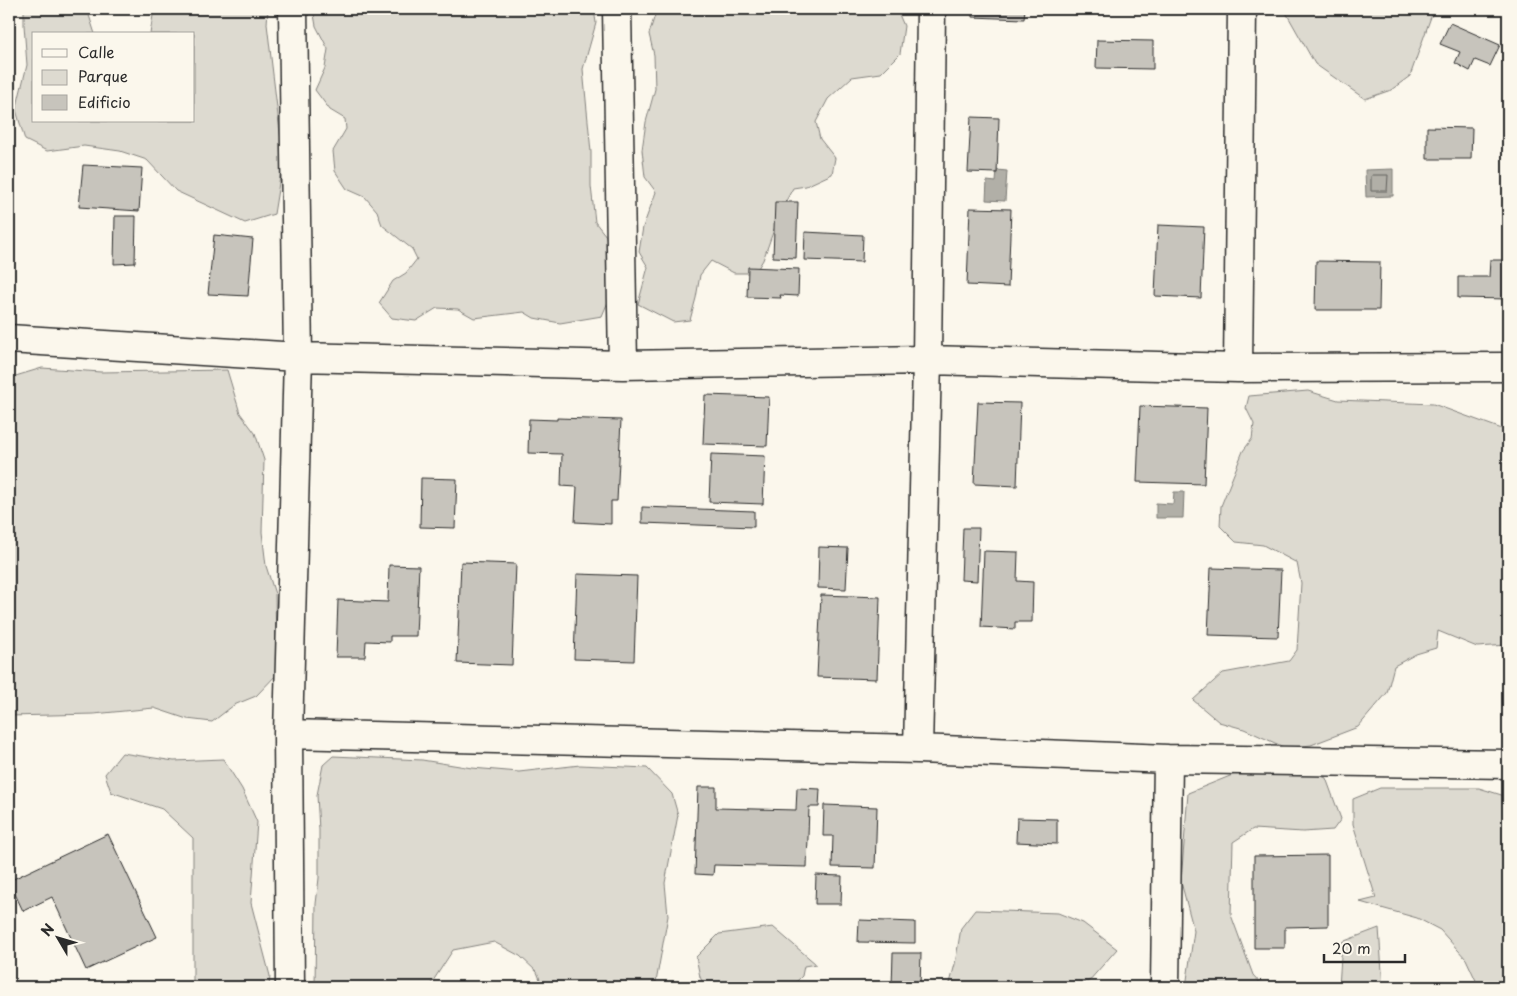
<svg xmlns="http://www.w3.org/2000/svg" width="1517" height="996" font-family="'Playpen Sans',sans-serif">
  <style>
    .green { fill: #dddad0; stroke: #84827e }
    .water { fill: #b1afa7; stroke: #7b7a75 }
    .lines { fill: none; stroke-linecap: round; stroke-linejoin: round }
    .shore { stroke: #61605d; stroke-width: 1 }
    .building { fill: #c7c4bc; stroke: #2b2b2b }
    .minor-casing { stroke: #2b2b2b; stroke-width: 31 }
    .minor { stroke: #fbf7ec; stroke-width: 28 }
  </style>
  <rect width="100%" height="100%" fill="#fbf7ec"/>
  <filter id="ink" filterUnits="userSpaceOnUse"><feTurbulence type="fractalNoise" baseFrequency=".02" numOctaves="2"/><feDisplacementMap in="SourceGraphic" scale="10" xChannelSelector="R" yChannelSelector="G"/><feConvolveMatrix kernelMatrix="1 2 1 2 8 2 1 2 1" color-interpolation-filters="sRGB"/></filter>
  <g filter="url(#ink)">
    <path class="green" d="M24 9H87L95 34H34V121H194V34H150L154 9H268L267 24 283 158 274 214 245 223 176 191 147 160 120 151 84 146 47 151 25 140 16 110 27 65 24 25Z
      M313 9H594L596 23 583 69 591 152V186L595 222 606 236 614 272 610 297 602 316 560 323 534 318 524 312 474 318 458 309 437 308 416 321 392 318 379 303 393 281 406 273 417 259 412 249 382 225 377 211 365 197 347 189 335 171 333 151 346 129 345 119 330 110 315 90 325 68 328 49 316 26Z
      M663 9H899L898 12 904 26 900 54 881 73 852 77 828 99 816 122 820 139 835 158 832 174 806 186 793 188 781 210 763 260 755 273H734L711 261 700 275 696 298 690 320 673 322 638 304 648 267 639 252 643 227 656 192 645 177 642 150 646 122 655 89 654 55 649 34 655 15Z
      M1284 9H1436L1432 14 1410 76 1391 90 1365 99 1315 64Z
      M42 368 101 372 227 370 240 413 255 433 264 460 262 532 266 566 275 594 276 646 280 671 256 696 234 705 212 722 187 719 154 708 94 714 9 716V378Z
      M1308 391 1338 400 1433 404 1502 429 1508 434V590L1506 592 1508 596V645L1477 647 1438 631 1436 648 1416 654 1394 666 1387 693 1358 727 1311 745 1286 748 1244 729 1219 722 1193 700 1223 673 1289 661 1297 650 1301 583 1297 563 1263 545 1236 542 1220 526 1221 506 1243 451 1252 439 1254 424 1246 408 1249 396Z
      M122 753 174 761 223 759 242 789 257 822 251 903 270 976 269 987H193V838L162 809 111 792 105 774Z
      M333 756 422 760 472 768 519 772 580 765 647 768 672 794 678 815 665 883 668 916 656 982 643 987H543L537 972 520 956 494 942 453 950 429 987H315L316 904 319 878V830L317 795 323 765Z
      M1277 757 1326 778 1341 819 1333 830 1303 832 1253 829 1233 842 1231 915 1253 975 1264 987H1186L1194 931 1181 882 1188 793Z
      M1380 788H1479L1508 797V987H1479L1466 959 1440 930 1417 918 1360 902 1376 898 1353 824V799Z
      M975 910 1058 913 1083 923 1117 949 1089 981 1063 987H949L955 964 961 928Z
      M773 927 816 964 804 966 802 976 791 987H705L700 977 696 957 719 934Z
      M1379 928 1383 987H1339L1342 942Z"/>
    <path class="water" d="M1393 169V196L1366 197 1365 170Z
      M997 170 1007 171 1005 201 986 200 987 181 996 182Z
      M1174 492H1184L1183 518H1156V503L1173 504Z"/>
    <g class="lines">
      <path class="shore" d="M1373 175H1388L1387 191H1371V177Z"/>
    </g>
    <path class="building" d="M972 9H1025L1024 19 972 17Z
      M1450 23 1500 45 1490 66 1475 60 1470 71 1455 63 1460 52 1440 44Z
      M1097 40 1153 41V69L1096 68Z
      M971 117 999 118 997 173 968 172Z
      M1427 127 1472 128 1471 159H1427Z
      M83 165 142 168 139 211 79 207Z
      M775 202H798L796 258 773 257Z
      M970 208 1011 209 1008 287 967 285Z
      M115 216H136L135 263 114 264Z
      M1158 225 1204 227 1201 298 1155 296Z
      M805 232 863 235 862 262 804 260Z
      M214 235 253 239 248 296 208 294Z
      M1490 260H1508V299L1458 298V277H1489Z
      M1316 261 1380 262 1379 310H1315Z
      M748 267 799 269 798 296 780 295 781 298 747 297Z
      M705 395 769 397 767 446 703 444Z
      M978 402 1020 403 1017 486 974 484Z
      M1140 406 1207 408 1204 484 1137 482Z
      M557 418 621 420 617 501H611V524L575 522 577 487 561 486 562 454 528 453 529 419 557 420Z
      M711 454 765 456 763 504 709 502Z
      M421 478 457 479 455 528 420 527Z
      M642 507 754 511V527L642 523Z
      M963 528H979L977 581 961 580Z
      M819 547 848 548 846 589 818 588Z
      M984 551 1018 552 1017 581 1033 582 1032 622H1015V629L981 627Z
      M461 562 516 564 512 665 457 663Z
      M389 565 419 566 416 636H390V642L366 641 365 657H336L338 600 388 602Z
      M1211 568 1281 570 1278 637 1208 635Z
      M577 574 637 576 634 661 574 659Z
      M821 595 880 597 877 679 817 677Z
      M698 787H716V808L796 810 797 788 820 789 819 807H809L807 867 714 865 713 875 695 874Z
      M824 805 877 807 875 868 832 867 833 836H823Z
      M1017 818 1057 819V844L1016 842Z
      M108 834 157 937 86 970 52 897 23 911 9 881Z
      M1328 855V926L1285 927V948H1254V856Z
      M816 875 842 876 841 904H815Z
      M859 920 915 922V943L858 942Z
      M893 953H921L920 987H892Z"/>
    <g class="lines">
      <defs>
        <path id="minor" d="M617 9 623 365
          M9 339 298 357 623 365 927 360 1238 368 1508 367
          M1238 368 1242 9
          M288 734 918 749 1168 759 1508 764
          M918 749 927 360 931 9
          M290 987 288 734 298 357 293 9
          M1165 987 1168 759"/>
      </defs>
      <use href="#minor" class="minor-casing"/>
      <use href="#minor" class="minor"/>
    </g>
  </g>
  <rect width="1517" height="996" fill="none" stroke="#fbf7ec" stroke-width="30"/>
  <rect x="15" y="15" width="1487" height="966" fill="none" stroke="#2b2b2b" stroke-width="2" filter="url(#ink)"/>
  <rect x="32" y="32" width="162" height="90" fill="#fbf7ec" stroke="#a8a59f"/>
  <rect x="42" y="49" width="25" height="8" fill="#fbf7ec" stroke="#a8a59f"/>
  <text x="78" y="58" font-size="15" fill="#2b2b2b">Calle</text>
  <rect x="42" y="70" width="25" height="15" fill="#dddad0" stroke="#a8a59f"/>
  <text x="78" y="82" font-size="15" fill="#2b2b2b">Parque</text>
  <rect x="42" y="95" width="25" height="15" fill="#c7c4bc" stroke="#a8a59f"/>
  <text x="78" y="108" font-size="15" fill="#2b2b2b">Edificio</text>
  <g transform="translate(58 938) rotate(308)" stroke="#fbf7ec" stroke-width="4" paint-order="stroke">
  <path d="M0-4L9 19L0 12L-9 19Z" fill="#2b2b2b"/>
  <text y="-8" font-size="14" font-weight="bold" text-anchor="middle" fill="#2b2b2b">N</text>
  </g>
  <path d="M1324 954v8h81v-8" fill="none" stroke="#2b2b2b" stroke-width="2.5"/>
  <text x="1332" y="954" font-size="15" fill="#2b2b2b" stroke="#fbf7ec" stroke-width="4" paint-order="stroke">20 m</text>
</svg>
